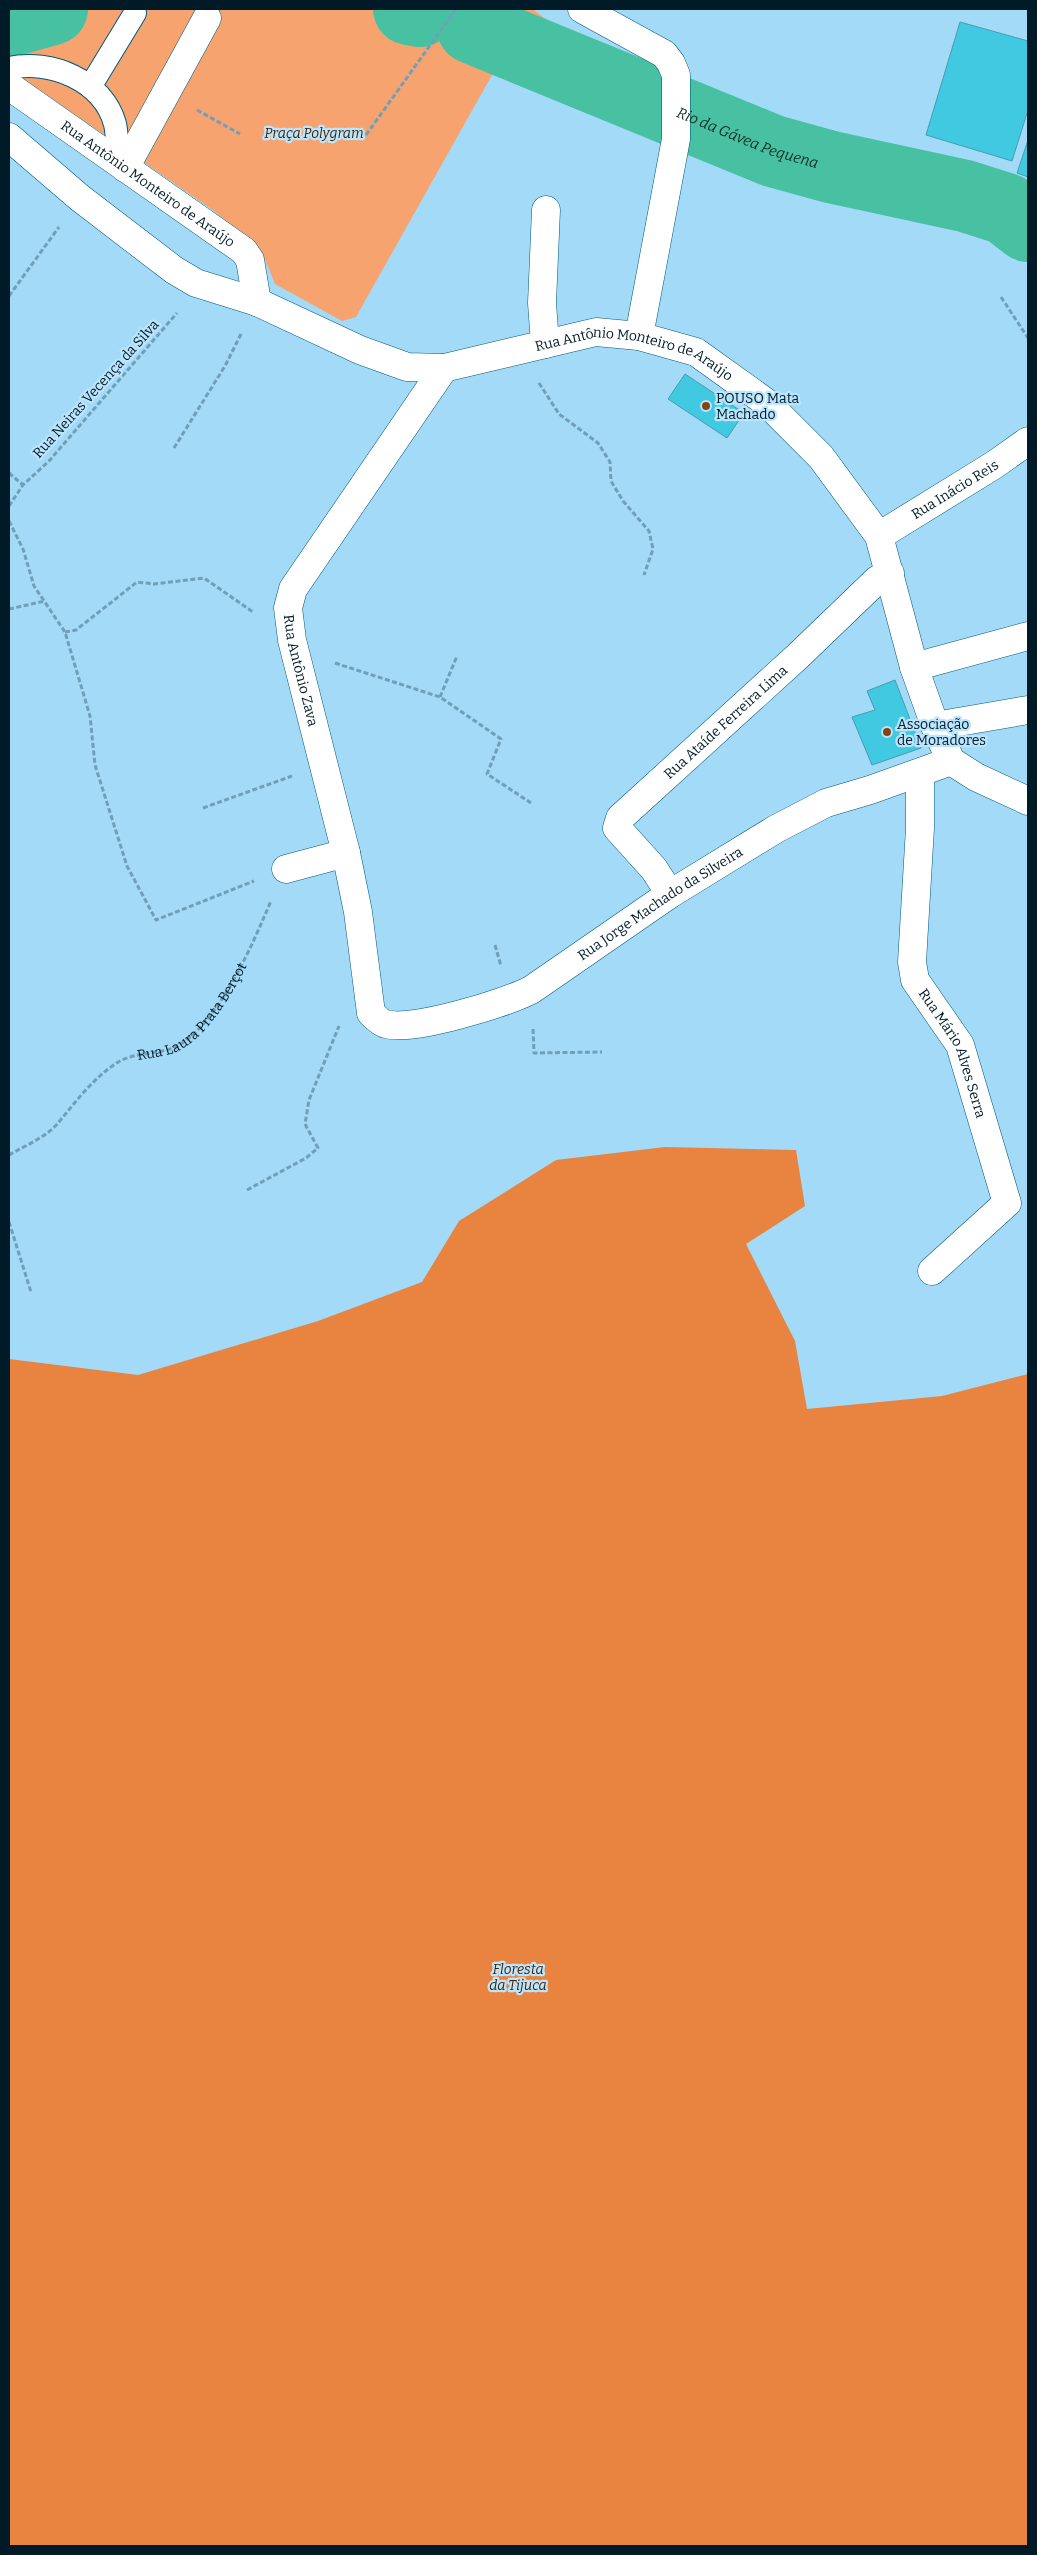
<svg xmlns="http://www.w3.org/2000/svg" width="1037" height="2555" font-family="Bitter,serif">
  <style>
    .green { fill: #f6a370 }
    .forest { fill: #e98440 }
    .lines { fill: none; stroke-linecap: round; stroke-linejoin: round }
    .river { stroke: #47c1a1; stroke-width: 72 }
    .building { fill: #41c9e1; stroke: #439eb0 }
    .lane-casing { stroke: #005879; stroke-width: 24 }
    .street-casing { stroke: #005879; stroke-width: 29 }
    .path { stroke: #709fb8; stroke-width: 3; stroke-dasharray: 5 2.5; stroke-linecap: butt }
    .lane { stroke: #fff; stroke-width: 22 }
    .street { stroke: #fff; stroke-width: 28 }
    .poi-dot { fill: #864412; stroke: #bbe5fc; stroke-width: 2 }
    .labels { text-anchor: middle; dominant-baseline: central; stroke-width: 4.5; stroke-linejoin: round; paint-order: stroke }
    .park-label { font-size: 14px; font-style: italic; fill: #461f03; stroke: #bbe5fc }
    .street-label { font-size: 14px; fill: #001a28; stroke: #bbe5fc }
    .poi-label { font-size: 14px; fill: #001a28; stroke: #bbe5fc; text-anchor: start }
    .water-label { font-size: 15px; font-style: italic; fill: #152f27; stroke: #bbe5fc }
  </style>
  <rect width="100%" height="100%" fill="#a2daf8"/>
  <path class="green" d="M9 9H533L544 18 625 67 661 86 667 94 663 132 501 59 356 317 342 321 275 284 264 257 252 243 214 211 9 69Z"/>
  <path class="forest" d="M665 1147 796 1150 805 1206 746 1244 795 1341 807 1409 942 1396 1028 1374V2546H9V1359L138 1375 318 1321 422 1282 459 1221 556 1160Z"/>
  <g class="lines">
    <g class="river">
      <path d="M409 9 420 11"/>
      <path d="M9 21 52 9"/>
      <path id="s1" d="M473 28 773 151 831 167 965 196 1006 209 1028 226"/>
    </g>
  </g>
  <path class="building" d="M960 22 1028 41V110L1012 161 926 135Z
    M1028 140V177L1017 173Z
    M685 374 744 413 727 438 668 399Z
    M895 680 921 748 872 765 852 717 875 710 867 691Z"/>
  <g class="lines">
    <defs>
      <path id="lane" d="M9 68C50 59 103 80 115 124 118 137 117 150 117 163
        M90 87 135 13"/>
      <g id="street">
        <path d="M582 9 664 54 671 63 676 75V139L639 336"/>
        <path id="s3" d="M9 86 244 251 250 260 257 302"/>
        <path id="s4" d="M9 137 80 198 174 270 196 283 257 302 360 350 407 367 444 368 596 332 639 336 696 352 767 403 821 457 879 536 914 667 935 726 951 761 976 777 1028 801"/>
        <path d="M125 168 207 18"/>
        <path d="M545 344 542 303 546 210"/>
        <path id="s5" d="M444 368 293 589 288 608 292 640 346 853 358 912 371 1013C375 1017 381 1023 386 1024 412 1032 505 1003 531 990L670 894 776 829 826 803 870 790 951 761"/>
        <path id="s6" d="M879 536 994 465 1028 441"/>
        <path d="M914 667 1028 636"/>
        <path d="M935 726 1028 710"/>
        <path id="s7" d="M920 773V828L912 962 915 980 960 1045 1007 1203 932 1271"/>
        <path d="M286 869 346 853"/>
        <path id="s8" d="M670 894 654 869 617 828 620 818 798 656 877 580 890 573"/>
      </g>
    </defs>
    <use href="#lane" class="lane-casing"/>
    <use href="#street" class="street-casing"/>
    <g class="path">
      <path d="M197 110 240 134"/>
      <path d="M366 135 456 9"/>
      <path d="M9 296 59 227"/>
      <path d="M1001 297 1028 338"/>
      <path d="M539 383 559 414 598 443 610 462 611 481 623 501 649 531 653 549 644 575"/>
      <path d="M174 448 225 366 241 334"/>
      <path d="M9 473 23 485"/>
      <path d="M9 506 23 485 49 461 177 313"/>
      <path d="M9 521 23 549 34 586 65 632 90 716 95 765 127 866 156 920 254 881"/>
      <path d="M9 609 45 601"/>
      <path d="M65 632 76 630 137 582 154 584 204 578 253 612"/>
      <path d="M335 663 440 697 501 739 487 774 531 803"/>
      <path d="M440 697 457 656"/>
      <path d="M203 808 292 776"/>
      <path d="M495 945 501 966"/>
      <path d="M533 1029 534 1053 602 1052"/>
      <path id="s2" d="M9 1155C26 1145 47 1137 59 1122 76 1101 92 1080 115 1064 132 1052 154 1055 173 1048 217 1029 253 943 271 901"/>
      <path d="M247 1190 306 1158 318 1148 305 1124 309 1100 339 1026"/>
      <path d="M9 1222 31 1292"/>
    </g>
    <use href="#lane" class="lane"/>
    <use href="#street" class="street"/>
  </g>
  <g class="poi-dot">
    <circle cx="706" cy="406" r="5"/>
    <circle cx="887" cy="732" r="5"/>
  </g>
  <g class="labels">
    <g class="park-label">
      <text x="314" y="133">Praça Polygram</text>
      <text x="518" y="1969">Floresta<tspan x="518" dy="16">da Tijuca</tspan></text>
    </g>
    <g class="street-label">
      <text stroke="none"><textPath href="#s3" startOffset="170">Rua Antônio Monteiro de Araújo</textPath></text>
      <text stroke="none"><textPath href="#s4" startOffset="700">Rua Antônio Monteiro de Araújo</textPath></text>
      <text transform="translate(96 389) rotate(-48)">Rua Neiras Vecença da Silva</text>
      <text stroke="none"><textPath href="#s6" startOffset="89">Rua Inácio Reis</textPath></text>
      <text stroke="none"><textPath href="#s5" startOffset="351">Rua Antônio Zava</textPath></text>
      <text stroke="none"><textPath href="#s8" startOffset="238">Rua Ataíde Ferreira Lima</textPath></text>
      <text stroke="none"><textPath href="#s5" startOffset="1026">Rua Jorge Machado da Silveira</textPath></text>
      <text stroke="none"><textPath href="#s2" startOffset="239">Rua Laura Prata Berçot</textPath></text>
      <text stroke="none"><textPath href="#s7" startOffset="291">Rua Mário Alves Serra</textPath></text>
    </g>
    <g class="poi-label">
      <text x="716" y="398">POUSO Mata<tspan x="716" dy="16">Machado</tspan></text>
      <text x="897" y="724">Associação<tspan x="897" dy="16">de Moradores</tspan></text>
    </g>
    <g class="water-label">
      <text stroke="none"><textPath href="#s1" startOffset="296">Rio da Gávea Pequena</textPath></text>
    </g>
  </g>
  <rect width="1037" height="2555" fill="none" stroke="#001a28" stroke-width="20"/>
</svg>
